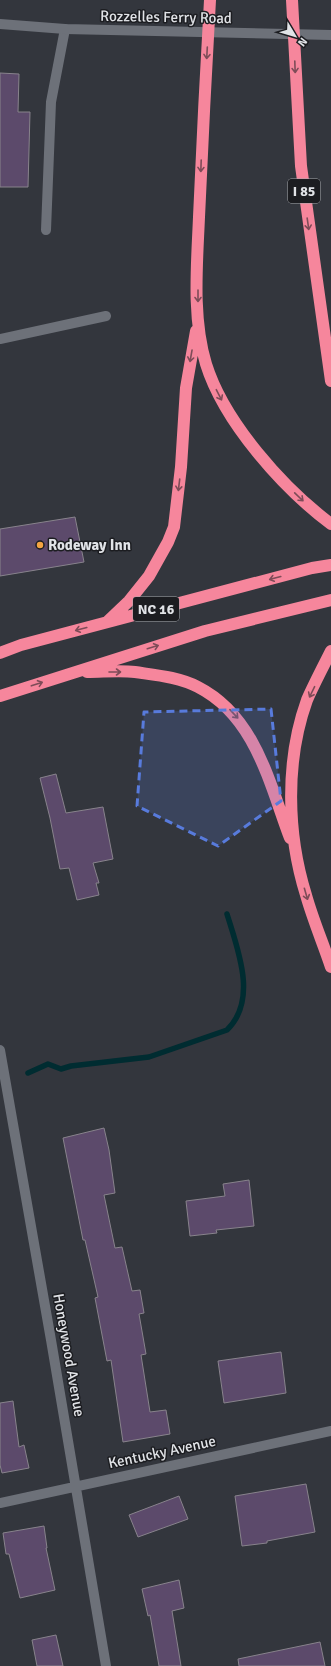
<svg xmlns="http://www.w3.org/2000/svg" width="331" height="1666" font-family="Signika,sans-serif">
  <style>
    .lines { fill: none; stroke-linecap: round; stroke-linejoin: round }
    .stream { stroke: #002c31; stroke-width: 5.5 }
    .building { fill: #5c4a6b; stroke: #88838c }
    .lane { stroke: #6d7179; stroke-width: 10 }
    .street { stroke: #6d7179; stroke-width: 10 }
    .secondary { stroke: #6d7179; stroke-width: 10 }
    .highway { stroke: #f6869c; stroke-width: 12 }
    .oneway { stroke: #7e4c58 }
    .marked { fill: #587bdc; fill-opacity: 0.2; stroke: #587bdc; stroke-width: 3; stroke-dasharray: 8 5; stroke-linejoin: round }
    .poi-dot { fill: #f3a442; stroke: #1c1d21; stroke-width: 1.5 }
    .labels { text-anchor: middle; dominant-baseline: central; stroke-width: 3; stroke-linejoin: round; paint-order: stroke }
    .shield { fill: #1c1d21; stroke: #a6a8ac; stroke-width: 1 }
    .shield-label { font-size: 14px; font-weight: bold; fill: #e1e3e7 }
    .street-label { font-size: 15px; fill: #e1e3e7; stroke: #1c1d21 }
    .poi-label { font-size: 15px; font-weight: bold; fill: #e1e3e7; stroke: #1c1d21; text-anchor: start }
  </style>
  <rect width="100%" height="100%" fill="#33363d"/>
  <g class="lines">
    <path class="stream" d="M28 1073 48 1064 61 1069 71 1066 149 1057 227 1030C258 1000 238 950 227 914"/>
  </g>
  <path class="building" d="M0 73 19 74 18 112H30L28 187H0Z
    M75 517 84 562 0 576V529Z
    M56 774 66 813 103 807 113 859 93 863 99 883H96L99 895 77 900 69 868 60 869 50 818 40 778Z
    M104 1128 109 1150 115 1193 104 1195 115 1248 122 1247 132 1291 140 1290 144 1313 139 1314 146 1354 141 1355 150 1412 166 1410 170 1434 123 1442 111 1360 107 1361 95 1298 98 1297 85 1240H83L63 1138Z
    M249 1180 254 1226 216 1230 217 1233 190 1236 186 1201 225 1196 223 1184Z
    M281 1352 286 1393 224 1403 218 1361Z
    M13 1401 19 1447 24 1445 29 1468 2 1473 0 1465V1403Z
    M306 1484 315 1532 267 1541V1543L242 1546 235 1496Z
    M179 1496 188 1519 138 1537 129 1515Z
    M44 1526 47 1548H46L55 1590 20 1598 9 1554H6L3 1533Z
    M179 1580 184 1608 172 1611 181 1666H159L150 1615 148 1616 142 1589Z
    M56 1635 63 1666H37L32 1640Z
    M320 1642 325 1666H239L238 1659Z"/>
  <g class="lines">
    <path class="lane" d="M46 230 51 102 65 29"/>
    <path class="street" d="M0 339 106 316
      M0 1050 51 1340 106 1666
      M0 1503 331 1431"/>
    <path class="secondary" d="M0 24 65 29 331 35"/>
    <path class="highway" d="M210 0C206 72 202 145 199 217 197 265 192 318 206 364 224 422 283 488 331 524
      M292 0 301 166 331 381
      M108 621 129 601 149 576 168 542 174 527 181 467 186 388 196 331
      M331 651C323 667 314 684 307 700 285 761 287 834 306 895 313 920 323 943 331 967
      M0 653 21 645 312 568 331 565
      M87 672C103 672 120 670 135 672 155 675 179 677 198 687 255 716 269 782 290 838
      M0 696 205 631 331 600"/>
  </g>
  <defs><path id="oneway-shaft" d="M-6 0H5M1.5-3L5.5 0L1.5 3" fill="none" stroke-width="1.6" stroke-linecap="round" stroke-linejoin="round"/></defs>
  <g class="oneway">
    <use href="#oneway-shaft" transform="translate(207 53) rotate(93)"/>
    <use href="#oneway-shaft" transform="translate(295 67) rotate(88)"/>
    <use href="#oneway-shaft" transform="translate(201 166) rotate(92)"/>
    <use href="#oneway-shaft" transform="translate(308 224) rotate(82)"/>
    <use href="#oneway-shaft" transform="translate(198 296) rotate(90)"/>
    <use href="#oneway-shaft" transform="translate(191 356) rotate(100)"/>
    <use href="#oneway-shaft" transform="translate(219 395) rotate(63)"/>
    <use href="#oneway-shaft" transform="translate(179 485) rotate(97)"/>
    <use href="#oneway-shaft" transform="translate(299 497) rotate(44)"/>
    <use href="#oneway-shaft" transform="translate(275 578) rotate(165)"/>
    <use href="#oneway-shaft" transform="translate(81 629) rotate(165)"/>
    <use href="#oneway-shaft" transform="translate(153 647) rotate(-17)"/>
    <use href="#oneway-shaft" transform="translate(115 672)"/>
    <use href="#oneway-shaft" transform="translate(37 684) rotate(-18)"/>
    <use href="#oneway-shaft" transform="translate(312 692) rotate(116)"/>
    <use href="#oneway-shaft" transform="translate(234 714) rotate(47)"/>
    <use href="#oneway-shaft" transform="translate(306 894) rotate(74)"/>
  </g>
  <path class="marked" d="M271 709 281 801 218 846 137 806 144 712Z"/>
  <circle class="poi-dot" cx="40" cy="545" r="4"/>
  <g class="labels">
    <g class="shield">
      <rect x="288" y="179" width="32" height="24" rx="3"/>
      <rect x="133" y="597" width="46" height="24" rx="3"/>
    </g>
    <g class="shield-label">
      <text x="304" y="191">I 85</text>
      <text x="156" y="609">NC 16</text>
    </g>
    <g class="street-label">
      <text transform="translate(166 17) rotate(1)">Rozzelles Ferry Road</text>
      <text transform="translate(69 1355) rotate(80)">Honeywood Avenue</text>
      <text transform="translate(162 1452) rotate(-12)">Kentucky Avenue</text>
    </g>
    <g class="poi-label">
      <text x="48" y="545">Rodeway Inn</text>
    </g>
  </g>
  <g transform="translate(295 36) rotate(128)" stroke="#1c1d21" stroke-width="3" paint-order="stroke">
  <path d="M0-3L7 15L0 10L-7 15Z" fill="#e1e3e7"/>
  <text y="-6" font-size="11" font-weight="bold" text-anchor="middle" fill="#e1e3e7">N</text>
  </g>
</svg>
